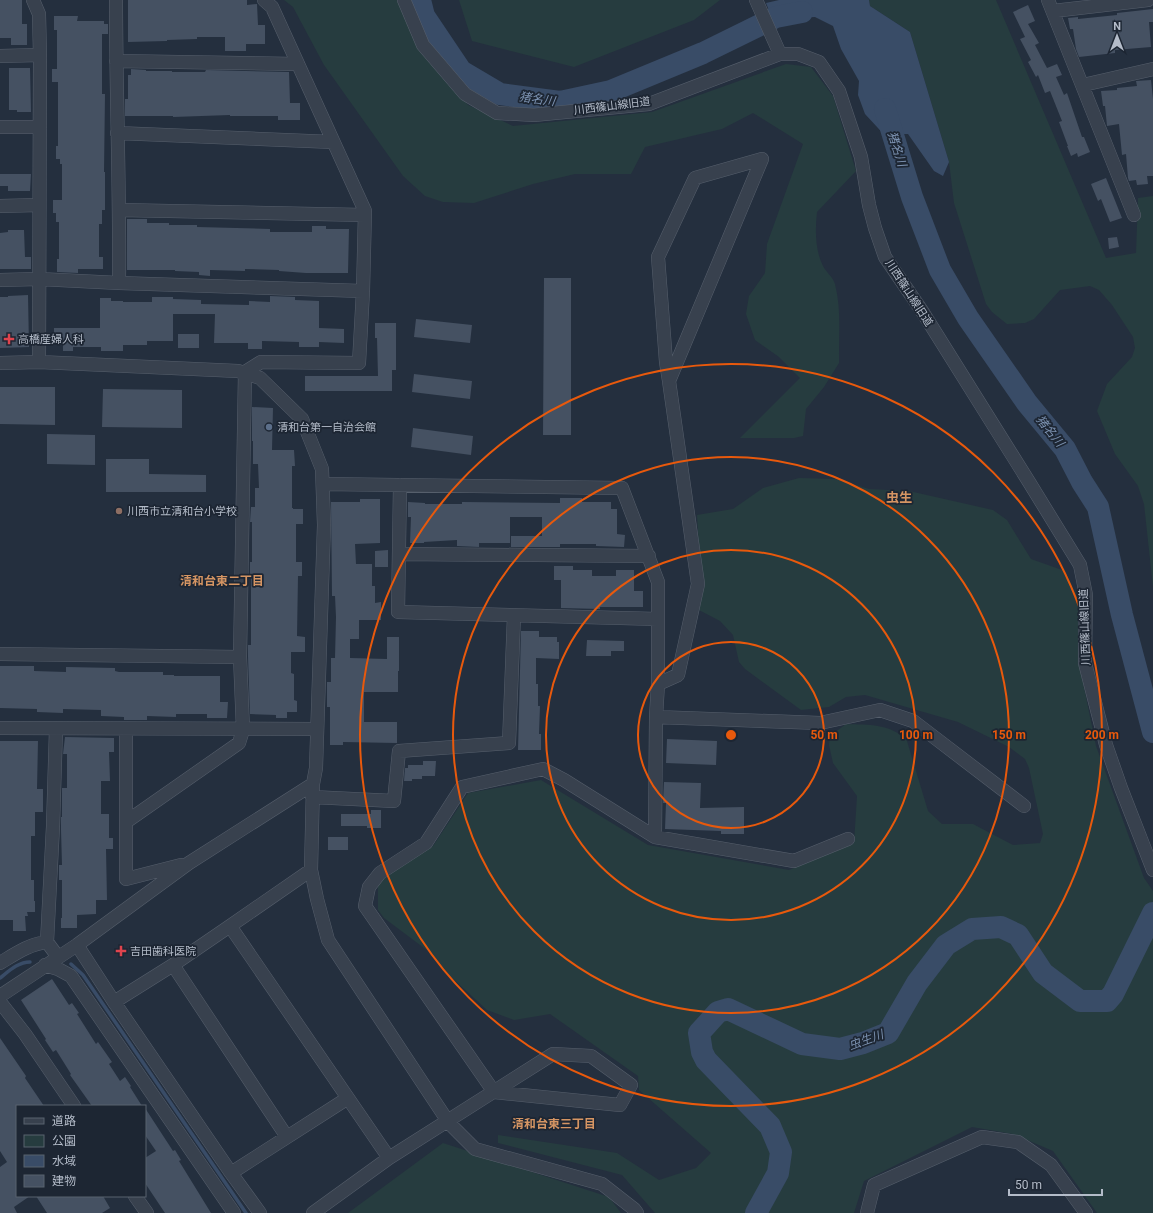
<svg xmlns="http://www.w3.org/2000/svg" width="1153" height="1213" font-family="Roboto,'Noto Sans JP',sans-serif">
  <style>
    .green { fill: #263c3f }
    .water { fill: #394c67 }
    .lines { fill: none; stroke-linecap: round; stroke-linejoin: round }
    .stream { stroke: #394c67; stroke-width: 3.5 }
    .river { stroke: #394c67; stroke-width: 22 }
    .building { fill: #455162 }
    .minor-casing { stroke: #565f6c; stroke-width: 14 }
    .minor { stroke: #38414e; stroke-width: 13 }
    .ring { fill: none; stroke: #e8590c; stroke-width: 2 }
    .health-dot { fill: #e0444e; stroke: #1d2633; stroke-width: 1.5 }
    .service-dot { fill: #5c6f8a; stroke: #1d2633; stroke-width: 1.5 }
    .education-dot { fill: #8d6e63; stroke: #1d2633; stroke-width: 1.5 }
    .labels { text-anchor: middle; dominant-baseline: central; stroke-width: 3.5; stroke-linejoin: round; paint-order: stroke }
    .street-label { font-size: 11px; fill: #b4bcc9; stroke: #1d2633 }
    .poi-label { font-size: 11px; fill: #b4bcc9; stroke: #1d2633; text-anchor: start }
    .water-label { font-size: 12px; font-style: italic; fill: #7c92b1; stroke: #1d2633 }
    .neighbourhood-label { font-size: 12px; font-weight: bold; fill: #d59563; stroke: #1d2633 }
    .quarter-label { font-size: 13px; font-weight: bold; fill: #d59563; stroke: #1d2633 }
    .centre { fill: #e8590c; stroke: #1d2633; stroke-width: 2 }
    .ring-label { font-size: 12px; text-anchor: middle; font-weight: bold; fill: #e8590c; stroke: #1d2633; stroke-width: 3.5; stroke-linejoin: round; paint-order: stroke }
  </style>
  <rect width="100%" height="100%" fill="#242f3e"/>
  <path class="green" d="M284 0H398L421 51 468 105 513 126 652 112 786 64 811 67 833 96 856 171 817 212C815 230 815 250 823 266 826 272 833 277 835 284 841 307 839 331 839 354V363L824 387 806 409 803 436 794 438H740L800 378 779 357 755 340 746 314 749 296 765 273 767 244 803 144 753 113 722 129 645 147 631 174H575L533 184 474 203 443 202 425 196 403 176 324 65 293 7Z
    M459 0H720L694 20 574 67 472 41Z
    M869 0H996L1106 258 1136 253 1138 198 1153 196V587L1144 504 1138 486 1115 454 1097 411 1107 384 1132 357 1135 348 1133 337 1112 305 1099 290 1090 286 1060 290 1034 319 1025 323 1007 324 992 312 986 304 954 203 949 162 910 32 870 6Z
    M799 478 836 479 869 489 909 491 993 510 1007 520 1031 559 1065 571 1078 598V658L1096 746 1144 878 1153 891V1213H1097L1053 1151 1013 1134 972 1127 864 1181 854 1213H655L622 1175 498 1143V1135L617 1153 659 1180 696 1168 711 1153 639 1090 638 1076 550 1014 514 1020 487 1010 450 976 432 954 384 918 378 910V882L433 846 468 793 541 780 648 845 789 870 854 843 857 796 833 763 829 745 830 736 846 724C868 725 891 723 907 741L928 811 942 824H973L1013 845 1040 843 1043 834 1029 768 1025 759 1009 747 958 722 865 695 846 697 829 707 801 710 745 669 739 662 733 635 720 621 697 609 701 582 697 515 733 509 763 488Z
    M443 1143 609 1197 621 1213H348Z"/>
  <path class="water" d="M779 0H869L870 6 910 32 949 162 943 176 934 171 908 134H902L890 141 865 114 858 95 859 81 841 49 833 26 815 17 795 18 774 23 766 3Z"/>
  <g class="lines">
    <path class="stream" d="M71 964 83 975 246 1213
      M0 978C9 971 18 962 30 962"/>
    <path class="river" d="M420 0 424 16 461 71 500 94 560 102 611 91 703 53 776 17 802 12
      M885 109 912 197 940 270 968 318 1027 403 1065 449 1082 482 1098 507 1122 615 1153 732
      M756 1213 778 1173 781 1152 770 1126 706 1060 702 1052 699 1033 718 1012 728 1009 802 1044 840 1049 863 1043 888 1033 917 983 946 945 972 929 1001 927 1018 935 1043 973 1080 1001H1107L1113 994 1153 913"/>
  </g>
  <path class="building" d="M0 0H22V24H27V45H11V38H0Z
    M128 0H247V5L257 4 258 25H265V44H246V51H225V37H197V39L167 40V41L128 42Z
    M1028 5 1035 21 1028 24 1039 43 1035 45 1047 68 1057 64 1062 75 1056 77 1064 95 1067 93 1082 137H1084L1090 152 1078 157 1077 153 1071 156 1067 146H1068L1059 122 1062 121 1050 91 1045 93 1038 75 1036 77 1028 62 1031 60 1020 39 1025 37 1013 12Z
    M1153 9V22H1149L1151 47 1115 50V53L1079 57 1076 49 1073 29H1070L1068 18 1078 17V19L1117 15V13Z
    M54 16H78L77 21H104V24H108V34H102V94H105L104 172H105V210H102V224H99V257H103V269H78V273L57 272V259H59V222H56V213H53V200H62V164H60V159H56V146H58V82H52V69H57V30H54Z
    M9 68H30L31 112H17V110H9Z
    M131 69 146 70V71H172V72H205L206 70 289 72 290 103H300V120H278V116H230V115L173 117V116H125V99H128V75H131Z
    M1151 80 1153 99V176H1147L1148 184 1137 185 1136 180 1129 181 1128 178 1126 154 1122 155 1119 124 1107 126 1105 106H1103L1101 91 1117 90V88L1137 86 1136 81Z
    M0 174H31L30 191H8V186H0Z
    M1106 178 1122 218 1110 222 1101 199 1098 201 1091 184Z
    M127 219H147V223H169V225H197V227L270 229V232H312V226H326V229H349L348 273H306L279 271V270L245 269V271L210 270V276L199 275V272L175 271V270H127Z
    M8 230H24L25 257H31V269H0V233L8 232Z
    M1117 237 1119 247 1109 249 1108 238Z
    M544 278H571V435H543Z
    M28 295 29 347 0 348V297H8V296Z
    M270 296 295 297V300L319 301V328L344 329V343L319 342V347H299V342L262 341V349H248V343H214L215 314H173V341H147V345H123V351H101V347H73V351H63V344H54V328H100V298H111V301H123V302H152V297H173V299L201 300V304L249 305V301L270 302Z
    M416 319 472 325 470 343 414 337Z
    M375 323H396V370H392V391H305V376H378L377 338H375Z
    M178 334H199V348H178Z
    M414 374 472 381 470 399 412 392Z
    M0 387H55V425L0 424Z
    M103 389 182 390V428L102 427Z
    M252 407 273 408 272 450H294L295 466H292V508H293V509H303V524H296V562H302V576H298L297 636 305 637V652H291V673L294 674V700L297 701V712H287V718H276V715L250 714 248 657V645H251V574H250V562H252V522H250L251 507H255V488H259L258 464H253V441H252Z
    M413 428 473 436 471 455 411 447Z
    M47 434 95 435V465L47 464Z
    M106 459H149V474L206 475V492H106Z
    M560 498H582V502H611V509H617V534L625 535 624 547 596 546V544H560V547H511V536H542V517H510V543H479V547L457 546V540L424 542V543H410L411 517H408V502L425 503V504H462V502L560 503Z
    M360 499H380V543L355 544 356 564H372V586H375V603L381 602V620H359V639H350V658L387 659V637H399V671H398V692H364V722H397V743L343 742V745H330V707H327V682H331V658H335L336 617 335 596H332L331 502H360Z
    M388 550V567H375V551Z
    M554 566H573V570H592V576H616V570H634V591H643V607H600V609L561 608V580H554Z
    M521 631H539V637H557V642H559V659L536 658V684H538V706H540L539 734H541V750H518Z
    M587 640 624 641V651H611V656H586Z
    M0 666H34V671L66 672V667L115 668V671L119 672H163V675H174V676H220V702H228L227 718H207V714H176V717L147 716V720H124V717L101 716V710L63 709V713L37 712V709L0 708Z
    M65 737 114 738V752H109L110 781H101V814H109V838H113V849H106L107 900H96V914L77 915V928H61V918H62V880H59V865H62L61 830V817H62V788H67V754H63Z
    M667 739 717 741 716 765 666 763Z
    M0 741H38L37 789H43V812H35V836H31V880H34V901H35V912H27L28 916H25L26 931H13V920H0Z
    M423 761H436L435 776H422V779H412V781H404L405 768H408V765H423Z
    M664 782 701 783 700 808 744 807V834H721V831L665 829 666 803H663Z
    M371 810H381V828H367V826H341V814H371Z
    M328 837H348V850H328Z
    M52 979 69 1005 72 1003 79 1013 77 1014 96 1044 98 1042 112 1062 109 1064 120 1081 125 1077 131 1086 130 1087 142 1106H92L70 1075 71 1074 56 1050 53 1052 45 1040 46 1039 21 1000Z
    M0 1038 26 1076 25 1078 44 1106H17V1196H30L14 1207 17 1213H0V1167L7 1162 0 1151Z
    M145 1108 173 1151 175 1150 181 1160 179 1161 211 1213H165L145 1183V1158L156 1151 145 1135Z
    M36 1196H103L110 1208 102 1213H47Z"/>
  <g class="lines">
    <defs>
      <path id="minor" d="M33 0 39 14 40 55 39 362
        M116 0C116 94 120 189 119 283L363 291 359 363 261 362 245 372 240 657 243 730 239 743 126 822
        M264 0 272 7 365 211 363 291
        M404 0 423 45 465 94 497 113 534 115 649 104 780 54H798L819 62 839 91 861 157 869 205 875 228 885 257 922 311 1029 482 1080 565 1086 595 1085 663 1106 745 1121 788 1153 870
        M756 0 780 54
        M1048 0 1134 215
        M1053 11 1148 0
        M0 56 40 55
        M116 61 298 64
        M1083 85 1153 69
        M0 127H40
        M117 133 333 142
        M0 206 39 205
        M120 210 365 215
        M0 280 39 279 119 283
        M0 363 39 362 238 371 260 378 302 419 322 469 324 525 316 768 313 784 311 870 317 899 328 940 449 1123 475 1149 602 1184 634 1209 637 1213
        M323 484 622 488 658 582V684
        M400 485 398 612 658 619
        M399 554 649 556
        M0 654 240 657
        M656 717 658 684 678 675 698 584 669 381 762 159 695 178 658 257 666 362 669 381
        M0 728 317 729
        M56 729 53 826 47 942 58 957
        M126 729V879L181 865
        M312 797 394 801 399 751 509 743 514 615
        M655 837 656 717 820 723 880 710 913 721 1024 806
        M311 870 230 926 389 1158
        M77 945 114 1002 231 1173 260 1213
        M0 963C15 954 29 944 47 942
        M45 965 58 969 71 976 234 1213
        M173 965 287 1137
        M0 996 77 945 189 863 313 784
        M0 1002 25 1034 74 1106
        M114 1002 173 965 230 926
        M231 1173 348 1098
        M135 1196 147 1213
        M313 1213 389 1158 553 1054 591 1056 631 1085 620 1105 494 1092 365 906 369 887 380 873 426 843 462 787 543 769 564 780 655 837 794 861 848 839
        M867 1213 874 1185 982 1137 1018 1142 1051 1165 1086 1213"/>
    </defs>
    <use href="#minor" class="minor-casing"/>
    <use href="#minor" class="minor"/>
  </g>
  <g class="ring">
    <circle cx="731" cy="735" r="93"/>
    <circle cx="731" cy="735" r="185"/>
    <circle cx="731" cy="735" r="278"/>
    <circle cx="731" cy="735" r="371"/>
  </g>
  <g class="health-dot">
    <path d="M7 333h4v4h4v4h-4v4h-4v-4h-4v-4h4z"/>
    <path d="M119 945h4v4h4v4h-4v4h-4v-4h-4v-4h4z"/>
  </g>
  <circle class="service-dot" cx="269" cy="427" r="4"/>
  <circle class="education-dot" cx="119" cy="511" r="4"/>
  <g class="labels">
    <g class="street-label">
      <text transform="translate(612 106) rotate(-7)">川西篠山線旧道</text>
      <text transform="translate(909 293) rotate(57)">川西篠山線旧道</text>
      <text transform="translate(1085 627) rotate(-92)">川西篠山線旧道</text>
    </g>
    <g class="poi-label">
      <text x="18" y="339">高橋産婦人科</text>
      <text x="277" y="427">清和台第一自治会館</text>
      <text x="127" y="511">川西市立清和台小学校</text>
      <text x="130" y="951">吉田歯科医院</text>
    </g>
    <g class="water-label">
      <text transform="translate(537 99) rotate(8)">猪名川</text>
      <text transform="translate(897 149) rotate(72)">猪名川</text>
      <text transform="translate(1050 431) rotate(51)">猪名川</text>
      <text transform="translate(866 1040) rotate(-20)">虫生川</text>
    </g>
    <g class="neighbourhood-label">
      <text x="222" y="581">清和台東二丁目</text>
      <text x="554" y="1124">清和台東三丁目</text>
    </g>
    <g class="quarter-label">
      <text x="899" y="497">虫生</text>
    </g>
  </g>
  <circle cx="731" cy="735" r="6" class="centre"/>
  <g class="ring-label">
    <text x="824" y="739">50 m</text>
    <text x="916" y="739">100 m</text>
    <text x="1009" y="739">150 m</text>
    <text x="1102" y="739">200 m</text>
  </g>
  <rect x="16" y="1105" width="130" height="92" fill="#1d2633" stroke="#59626f"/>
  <rect x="24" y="1118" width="20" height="6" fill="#38414e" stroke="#59626f"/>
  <text x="52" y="1125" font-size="12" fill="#b4bcc9">道路</text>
  <rect x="24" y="1135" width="20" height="12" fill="#263c3f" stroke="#59626f"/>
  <text x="52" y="1145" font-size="12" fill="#b4bcc9">公園</text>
  <rect x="24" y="1155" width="20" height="12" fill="#394c67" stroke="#59626f"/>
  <text x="52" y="1165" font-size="12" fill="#b4bcc9">水域</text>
  <rect x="24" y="1175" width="20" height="12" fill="#455162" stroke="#59626f"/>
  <text x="52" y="1185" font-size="12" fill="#b4bcc9">建物</text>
  <g transform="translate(1117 36)" stroke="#1d2633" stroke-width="3" paint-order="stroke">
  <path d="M0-3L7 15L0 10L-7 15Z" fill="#b4bcc9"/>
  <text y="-6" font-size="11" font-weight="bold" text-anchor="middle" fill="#b4bcc9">N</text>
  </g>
  <path d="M1009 1189v6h93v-6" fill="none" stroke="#b4bcc9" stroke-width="2"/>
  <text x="1015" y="1189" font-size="12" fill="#b4bcc9" stroke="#1d2633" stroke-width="3" paint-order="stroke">50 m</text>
</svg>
